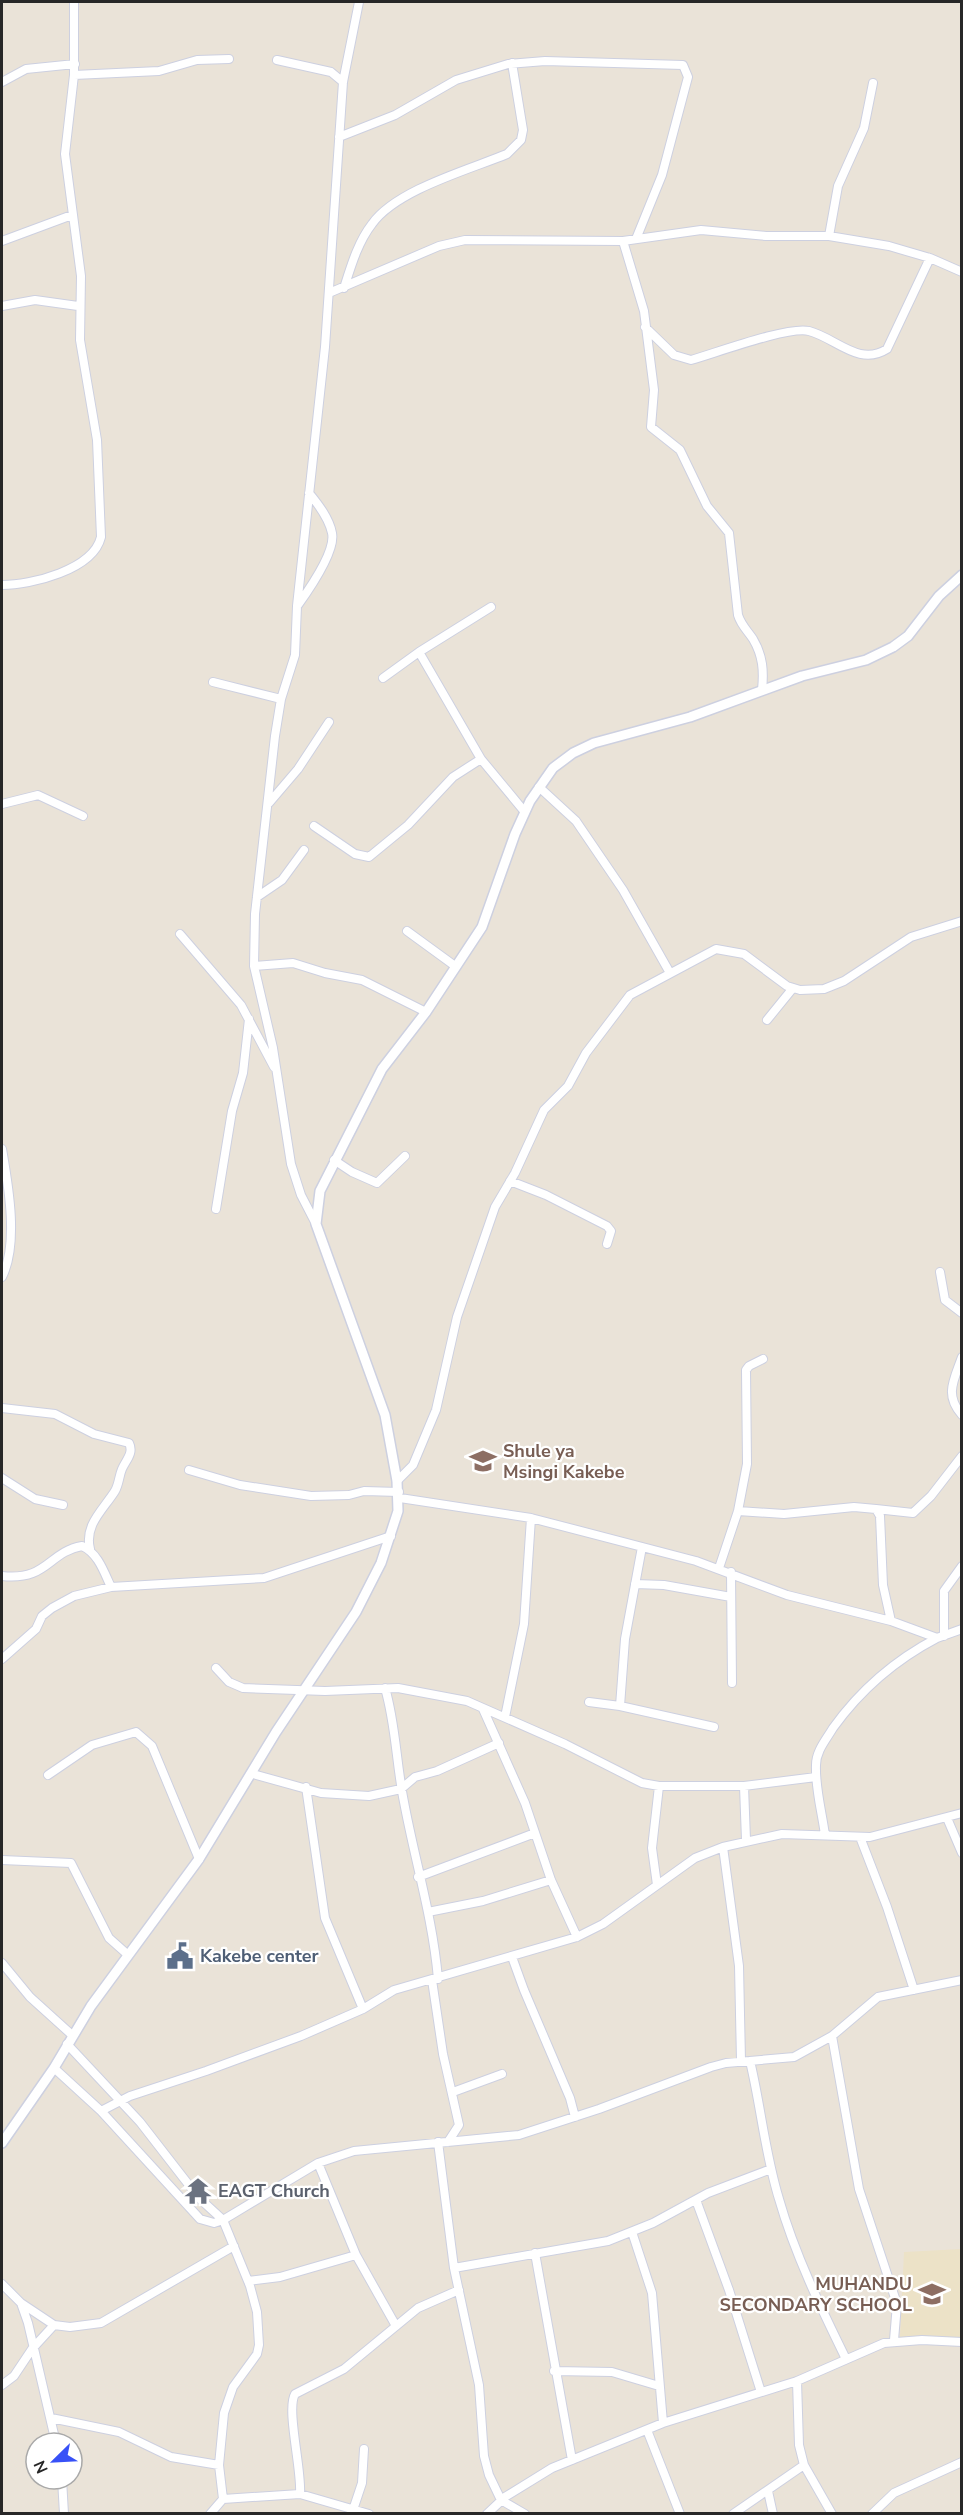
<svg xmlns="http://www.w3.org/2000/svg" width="963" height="2515" font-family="'Nunito Sans',sans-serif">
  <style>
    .education { fill: #ece2c7 }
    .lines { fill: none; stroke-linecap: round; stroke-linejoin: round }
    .minor-casing { stroke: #cdd0e0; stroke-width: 10 }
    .tertiary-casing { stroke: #cdd0e0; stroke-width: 12 }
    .minor { stroke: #fff; stroke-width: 8 }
    .tertiary { stroke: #fff; stroke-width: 9 }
    .labels { text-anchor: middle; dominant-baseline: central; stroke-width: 4.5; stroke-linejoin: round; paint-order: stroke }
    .education-label { font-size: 18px; font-weight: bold; fill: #785e54; stroke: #fff; text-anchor: start }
    .service-label { font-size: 18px; font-weight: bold; fill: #4e5e75; stroke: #fff; text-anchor: start }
    .worship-label { font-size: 18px; font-weight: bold; fill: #5b616d; stroke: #fff; text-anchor: start }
  </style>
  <rect width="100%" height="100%" fill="#eae3d8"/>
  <path class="education" d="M961 2249V2340L900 2337 904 2252Z"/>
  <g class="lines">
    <defs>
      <path id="minor" d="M277 60 331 72 343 82
        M74 75 159 71 197 60 229 59
        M2 82 26 69 75 64
        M339 137 395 115 456 80 508 64 545 61 683 65 688 77 662 175 636 239
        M829 236 838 186 864 128 873 83
        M2 241 72 215
        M623 241 644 311 654 390 651 427 680 450 707 506 729 533 738 615C741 625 747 630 753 639 763 656 764 671 762 690
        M344 288C351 266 358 242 372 224 396 190 468 170 507 154L521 140 523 130 512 63
        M329 293 439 246 465 240 623 241 701 230 766 236H829L889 246 930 258 962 272
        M2 306 35 300 78 306
        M645 327 674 355 691 360C716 353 788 326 809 331 836 338 859 367 887 349L930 258
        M2 585C31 585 93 570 101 537L97 440 80 340 81 276 65 154 74 75V2
        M298 605C308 591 336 551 332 533 329 518 318 504 309 493
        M419 652 481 759 524 811
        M383 678 419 652 491 607
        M213 682 281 699
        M539 787 576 821 623 890 670 973
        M269 803 298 769 329 722
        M2 804 38 795 83 816
        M314 826 355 854 369 857 408 825 453 777 481 759
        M257 897 282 880 304 850
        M407 931 455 966
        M180 934 241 1005 274 1067
        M254 966 293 963 325 973 362 980 426 1012
        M767 1020 793 988
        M2 1149C8 1184 19 1243 2 1277
        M334 1160 352 1172 377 1183 405 1156
        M510 1181 546 1195 607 1226 611 1231 607 1244
        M216 1209 232 1111 243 1073 249 1019
        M316 1224 301 1195 291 1164 273 1048 254 966 255 914 275 736 281 699 295 655 297 606 325 347 343 82 359 2
        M940 1272 945 1300 962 1313
        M962 1357C954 1380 944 1395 962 1415
        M2 1408 55 1414 94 1434 129 1443C134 1453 126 1460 122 1469 119 1476 119 1484 115 1491 103 1510 84 1525 90 1549
        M189 1470 240 1485 311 1496 349 1495 364 1491 399 1492
        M2 1478 35 1499 63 1505
        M397 1481 413 1465 436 1410 457 1317 495 1207 515 1173 544 1110 568 1086 586 1053 630 995 716 949 744 954 787 986 800 990 824 989 844 981 911 937 962 921
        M400 1498 531 1518 696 1561 787 1595 891 1621 937 1638 962 1629
        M876 1509 913 1513 931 1496 962 1456
        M738 1511 784 1514 854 1507 876 1509 880 1516 883 1585 891 1621
        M719 1568 738 1511 747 1464 746 1370 749 1366 763 1359
        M731 1572 732 1683
        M2 1576C48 1581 48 1552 82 1546 98 1553 104 1572 111 1587
        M635 1584 664 1585 731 1597
        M944 1636V1591L962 1566
        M2 1659 36 1629 42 1616 52 1608 74 1596 111 1587 264 1578 391 1536
        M216 1668 229 1682 243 1688 325 1691 398 1688 467 1701 565 1744 642 1783 659 1786H744L816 1777
        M385 1688C396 1725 396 1763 404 1802 415 1861 433 1919 438 1979
        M589 1702 620 1706 714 1727
        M620 1706 625 1639 642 1547
        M483 1709 525 1803 551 1880 577 1937
        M505 1717 524 1624 531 1518
        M253 1774 321 1793 369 1796 401 1789 415 1777 437 1771 499 1743
        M48 1775 92 1745 136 1732 152 1746 199 1859
        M744 1786 746 1840
        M306 1787 325 1918 363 2009
        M947 1818 962 1853
        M825 1835C822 1812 815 1788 816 1765 816 1751 826 1740 833 1728 861 1689 895 1660 937 1638
        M860 1837 887 1907 914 1990
        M723 1847 739 1966 741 2061
        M2 1860 71 1863 109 1938 127 1954
        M418 1877 535 1833
        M657 1885 652 1848 659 1786
        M428 1912 483 1901 551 1880
        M512 1957 524 1990 570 2098 575 2117
        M2 1963 30 1997 72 2035
        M432 1980 443 2054 459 2125 448 2142
        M832 2036 859 2189 897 2304 894 2340
        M67 2044 140 2122 199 2198 223 2220 250 2286 257 2312 259 2345 257 2354 233 2387 224 2413 219 2465 223 2499
        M750 2061C761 2107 765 2154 779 2199 795 2255 821 2308 846 2359
        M54 2068 101 2111 200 2219 214 2223 223 2220 318 2163 354 2151 519 2135 599 2109 711 2067 726 2063 794 2057 832 2036 878 1997 962 1980
        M453 2092 502 2074
        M101 2111 130 2096 206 2071 301 2036 363 2009 394 1990 577 1937 603 1924 695 1858 723 1847 782 1834 870 1837 962 1813
        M438 2142 454 2268 479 2385 484 2456 489 2475 501 2500 525 2514
        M318 2163 356 2255 396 2326
        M696 2200 729 2290 761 2392
        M632 2232 652 2293 663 2423
        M535 2253 572 2460
        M454 2268 608 2241 653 2223 708 2193 771 2169
        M248 2281 280 2277 356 2255
        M2 2284 21 2303 28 2323 56 2443
        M21 2303 54 2325 70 2327 101 2323 234 2246
        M554 2371 612 2372 659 2386
        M797 2381 799 2445 804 2465 832 2514
        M2 2385 14 2376 32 2349 54 2325
        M51 2418 119 2432 171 2457 219 2465
        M647 2430 680 2514
        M62 2479 64 2514
        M768 2491 773 2514
        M300 2494C302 2470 286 2409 295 2394L344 2369 418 2308 459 2290
        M353 2510 362 2483 364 2449
        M210 2514 223 2499 300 2494 369 2514
        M487 2514 505 2497 552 2468 663 2423 797 2381 884 2343 922 2340 962 2342
        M733 2514 804 2465
        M872 2514 894 2493 962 2462"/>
      <path id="tertiary" d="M2 2143 54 2068 91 2006 199 1859 276 1732 356 1612 381 1563 398 1511 397 1481 385 1415 316 1224 320 1191 382 1069 426 1012 482 927 515 834 530 801 553 768 573 753 594 743 690 717 802 676 866 660 893 647 908 636 939 596 962 575"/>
    </defs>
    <use href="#minor" class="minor-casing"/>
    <use href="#tertiary" class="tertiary-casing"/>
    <use href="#minor" class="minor"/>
    <use href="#tertiary" class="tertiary"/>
  </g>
  <defs>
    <symbol id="school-bare" viewBox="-9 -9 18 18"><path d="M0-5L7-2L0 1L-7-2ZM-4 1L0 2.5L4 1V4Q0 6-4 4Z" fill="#8d6e63" stroke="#fff" stroke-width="2.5" paint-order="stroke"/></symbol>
    <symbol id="civic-bare" viewBox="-9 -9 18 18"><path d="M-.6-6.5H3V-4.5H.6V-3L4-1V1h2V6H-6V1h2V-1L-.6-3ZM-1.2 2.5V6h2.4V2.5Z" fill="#5c6f8a" stroke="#fff" stroke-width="2.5" paint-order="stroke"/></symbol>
    <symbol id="temple-bare" viewBox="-9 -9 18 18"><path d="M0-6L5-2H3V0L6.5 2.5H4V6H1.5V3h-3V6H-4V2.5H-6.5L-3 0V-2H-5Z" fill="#6b7280" stroke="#fff" stroke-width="2.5" paint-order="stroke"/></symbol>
  </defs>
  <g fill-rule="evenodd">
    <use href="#school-bare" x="464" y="1442" width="38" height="38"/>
    <use href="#civic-bare" x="161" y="1937" width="38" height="38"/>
    <use href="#temple-bare" x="179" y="2172" width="38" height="38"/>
    <use href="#school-bare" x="913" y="2275" width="38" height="38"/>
  </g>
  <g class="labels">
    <g class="education-label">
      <text x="503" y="1451">Shule ya<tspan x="503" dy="21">Msingi Kakebe</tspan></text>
      <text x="912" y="2284" text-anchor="end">MUHANDU<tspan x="912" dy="21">SECONDARY SCHOOL</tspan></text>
    </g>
    <g class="service-label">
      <text x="200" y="1956">Kakebe center</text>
    </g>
    <g class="worship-label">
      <text x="218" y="2191">EAGT Church</text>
    </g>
  </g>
  <rect width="963" height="2515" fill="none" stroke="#272727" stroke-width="6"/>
  <g transform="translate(54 2461) rotate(246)"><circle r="28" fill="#ffffff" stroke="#a9a9a9" stroke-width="1.5"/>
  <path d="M0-4.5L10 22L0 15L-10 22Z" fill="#3851f7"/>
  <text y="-9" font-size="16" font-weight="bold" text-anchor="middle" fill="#272727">N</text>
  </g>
</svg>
